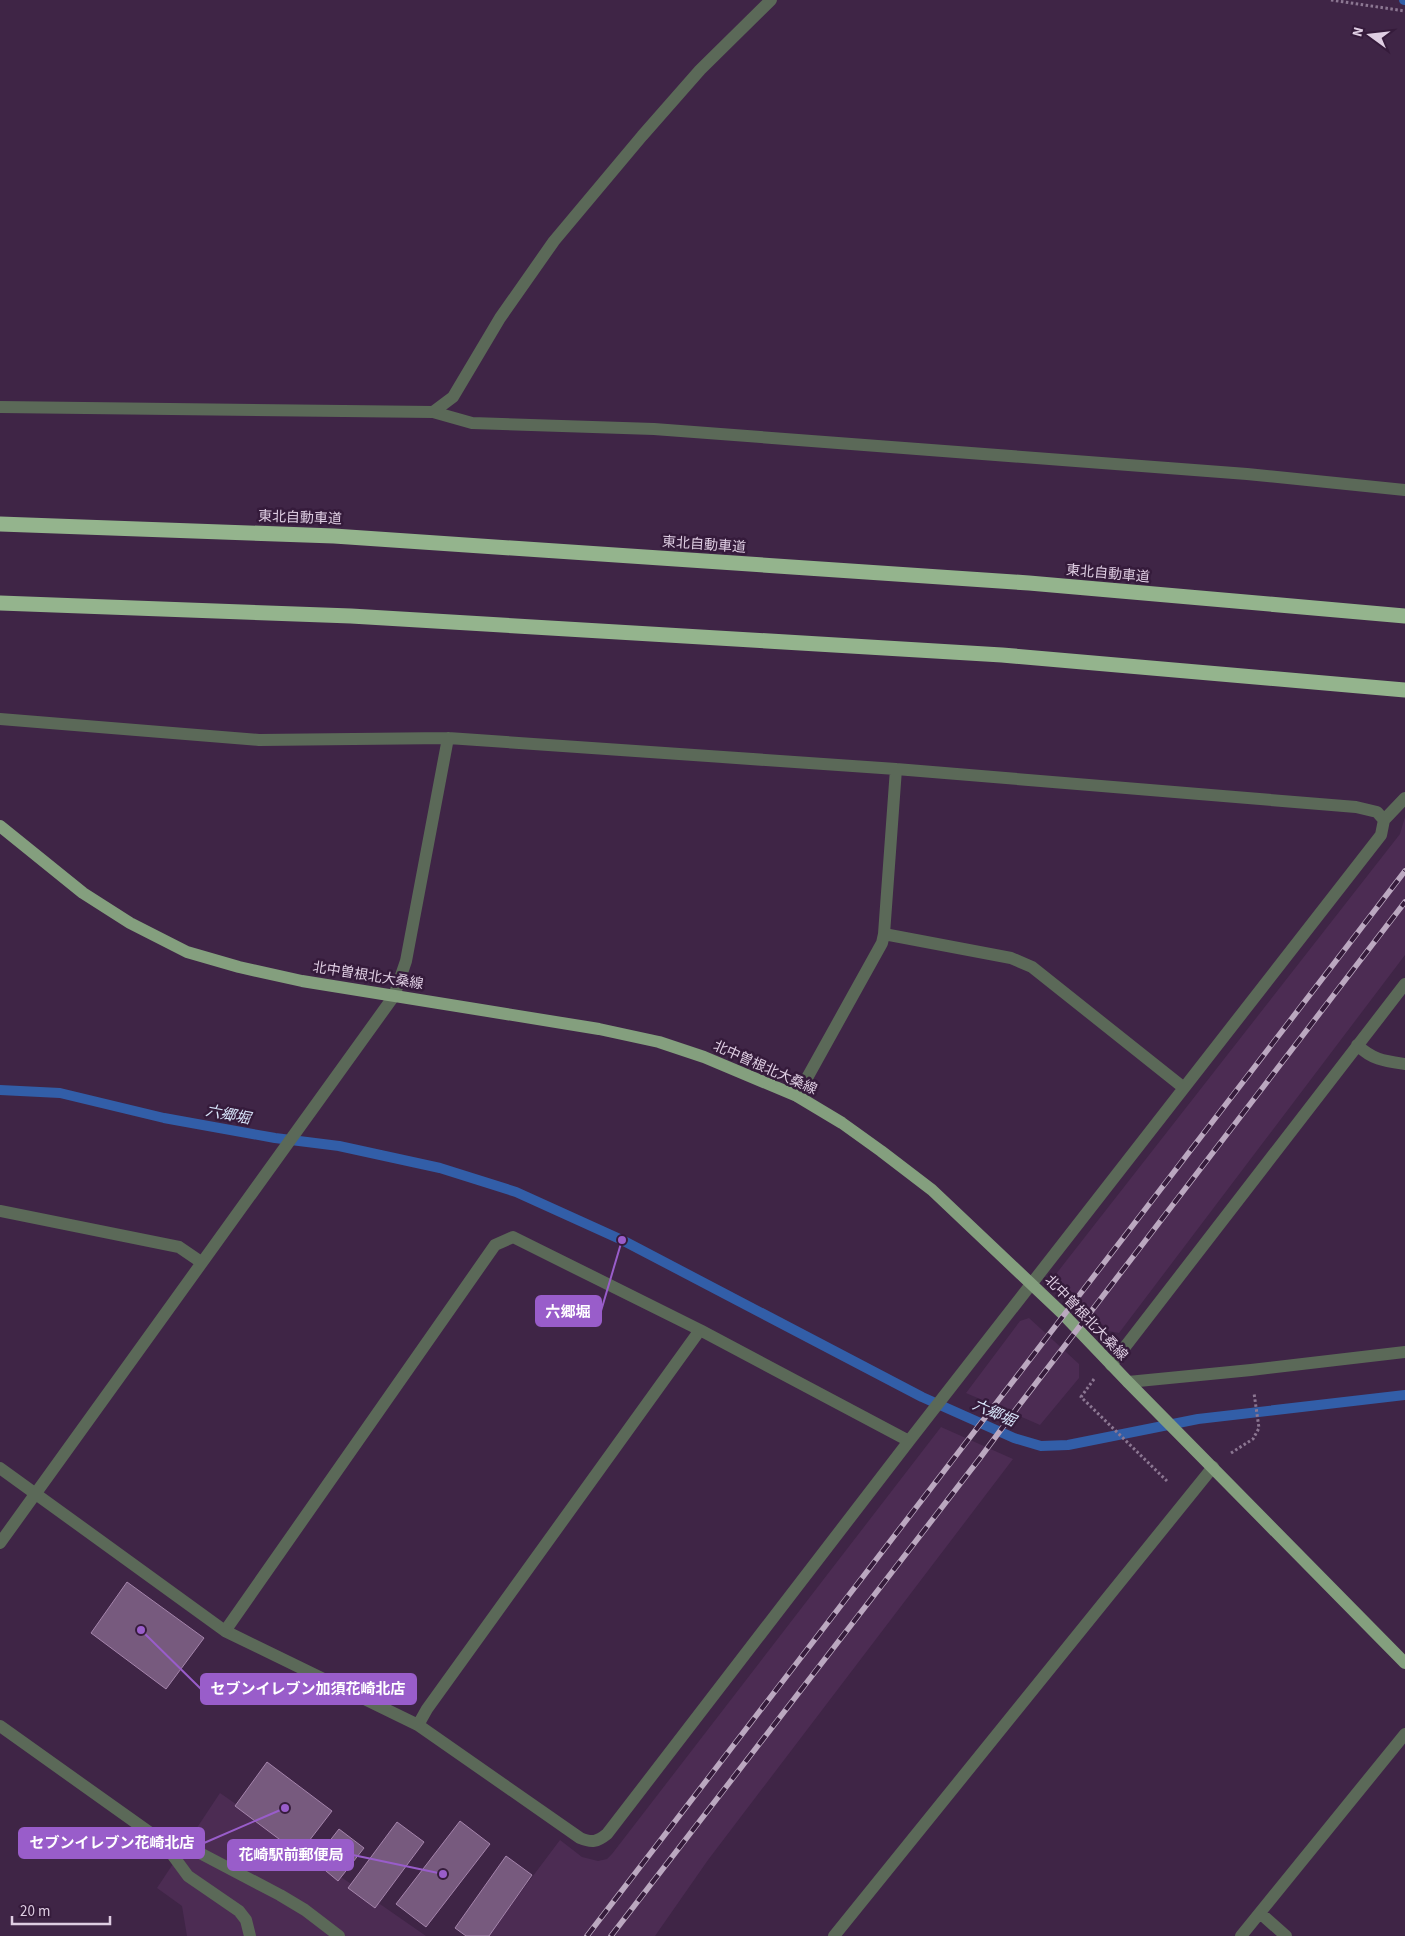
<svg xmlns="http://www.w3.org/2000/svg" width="1405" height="1936" font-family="'Source Sans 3','Noto Sans JP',sans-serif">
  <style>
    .built { fill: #4c2c53 }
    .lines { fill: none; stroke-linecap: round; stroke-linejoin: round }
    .stream { stroke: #325ea8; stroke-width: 10 }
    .building { fill: #775a7e; stroke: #a585ac }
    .path { stroke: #8c7792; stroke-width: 3; stroke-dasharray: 2.5 2.5; stroke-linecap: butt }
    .minor { stroke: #5b6958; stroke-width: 12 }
    .major { stroke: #849f7e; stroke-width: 12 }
    .highway { stroke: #94b48d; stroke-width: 15 }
    .rail-casing { stroke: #bba8c0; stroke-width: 5.5 }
    .rail { stroke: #351b3b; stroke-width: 4; stroke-dasharray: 11; stroke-linecap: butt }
    .labels { text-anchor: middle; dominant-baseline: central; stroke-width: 5; stroke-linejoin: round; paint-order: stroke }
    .street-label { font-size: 14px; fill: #dfcee3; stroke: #351b3b }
    .water-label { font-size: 15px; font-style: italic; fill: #d7e4f9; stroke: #351b3b }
    .leader { fill: none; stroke: #995dca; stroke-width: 2 }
    .callout-dot { fill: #995dca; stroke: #351b3b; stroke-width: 2 }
    .callout { fill: #995dca; stroke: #995dca; stroke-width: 2 }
    .callout-label { font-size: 15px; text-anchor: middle; font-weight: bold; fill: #fff }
  </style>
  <rect width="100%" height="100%" fill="#3f2546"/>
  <path class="built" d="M1405 817V955L1119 1333 1109 1331 1059 1282 1056 1274 1400 834Z
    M1029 1318 1079 1364V1378L1040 1425 966 1393 1020 1321Z
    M941 1427 1013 1459 708 1860 655 1936H488L560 1840 582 1857 598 1861 607 1859 612 1854Z
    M220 1793 426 1936H187L182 1906 157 1888Z"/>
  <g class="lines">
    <path class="stream" d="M1404 0H1405
      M0 1090 60 1093 164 1118 275 1138 339 1146 440 1168 516 1192 622 1240 922 1397 1014 1438 1041 1446 1068 1445 1198 1419 1405 1395"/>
  </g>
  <path class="building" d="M127 1582 204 1638 166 1689 91 1633Z
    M267 1762 332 1811 299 1854 235 1806Z
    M460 1821 490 1844 426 1927 396 1904Z
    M397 1822 424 1842 375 1908 348 1888Z
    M339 1829 364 1848 338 1881 314 1861Z
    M506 1856 532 1875 489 1936H466L455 1928Z"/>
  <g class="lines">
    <path class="path" d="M1331 0 1405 11
      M1094 1379 1081 1397 1167 1481
      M1231 1453 1253 1439 1259 1428 1254 1393"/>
    <path class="minor" d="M0 407 433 412 472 423 654 429 1247 474 1405 490
      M433 412 453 397 500 318 554 241 642 136 700 70 771 0
      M0 719 259 740 448 738 896 769 1356 807 1377 812 1384 820
      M884 934 1011 958 1032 967 1184 1088
      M1357 1045C1373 1060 1384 1061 1405 1064
      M797 1096 882 943 884 934 896 769
      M0 1211 179 1247 201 1262
      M1111 1365 1405 984
      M1128 1382 1251 1370 1405 1352
      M0 1468 225 1631 418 1725 580 1838C592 1843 597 1842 607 1834L909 1441 1381 835 1384 820 1405 798
      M0 1543 394 996 406 961 448 738
      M225 1631 495 1245 513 1237 700 1330 909 1441
      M418 1725 427 1709 700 1330
      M0 1726 163 1842 188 1876 239 1911 246 1920 250 1936
      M163 1842 198 1852 280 1895 305 1910 339 1936
      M1260 1913 1286 1936
      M834 1936 1213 1467
      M1241 1936 1405 1734"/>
    <path class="major" d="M0 826 83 893 130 923 187 952 239 967 302 981 599 1029 659 1042 704 1057 797 1096 842 1123 881 1151 932 1190 1064 1315 1128 1382 1405 1663"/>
    <path class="highway" d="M0 524 334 536 1029 583 1405 616
      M0 603 351 616 1002 655 1405 690"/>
    <defs>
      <path id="rail" d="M587 1936 1405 871
        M611 1936 980 1458 1017 1408 1405 902"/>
    </defs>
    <use href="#rail" class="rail-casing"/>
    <use href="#rail" class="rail"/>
  </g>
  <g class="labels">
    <g class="street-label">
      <text transform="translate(300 518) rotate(2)">東北自動車道</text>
      <text transform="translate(704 545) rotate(4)">東北自動車道</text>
      <text transform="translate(1108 574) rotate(5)">東北自動車道</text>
      <text transform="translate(368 976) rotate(9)">北中曽根北大桑線</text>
      <text transform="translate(765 1068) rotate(24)">北中曽根北大桑線</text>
      <text transform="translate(1086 1318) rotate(46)">北中曽根北大桑線</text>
    </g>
    <g class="water-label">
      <text transform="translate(228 1115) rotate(11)">六郷堀</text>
      <text transform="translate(994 1413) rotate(24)">六郷堀</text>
    </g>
  </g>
  <path class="leader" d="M622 1240L601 1311M141 1630L201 1689M285 1808L204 1843M443 1874L353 1855"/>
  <g class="callout-dot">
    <circle cx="622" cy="1240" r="5"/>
    <circle cx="141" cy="1630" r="5"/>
    <circle cx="285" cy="1808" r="5"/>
    <circle cx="443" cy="1874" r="5"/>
  </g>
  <g class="callout">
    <rect x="536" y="1296" width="65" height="30" rx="5"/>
    <rect x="201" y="1674" width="215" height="30" rx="5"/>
    <rect x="19" y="1828" width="185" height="30" rx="5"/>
    <rect x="228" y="1840" width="125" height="30" rx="5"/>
  </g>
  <g class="callout-label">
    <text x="568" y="1317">六郷堀</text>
    <text x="308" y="1694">セブンイレブン加須花崎北店</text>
    <text x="112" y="1848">セブンイレブン花崎北店</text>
    <text x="291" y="1860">花崎駅前郵便局</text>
  </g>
  <g transform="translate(1370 35) rotate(285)" stroke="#351b3b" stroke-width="4" paint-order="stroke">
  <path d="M0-4L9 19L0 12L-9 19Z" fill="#dfcee3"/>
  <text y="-8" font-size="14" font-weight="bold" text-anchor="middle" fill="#dfcee3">N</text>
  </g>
  <path d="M12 1916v8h98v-8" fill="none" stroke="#dfcee3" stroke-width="2.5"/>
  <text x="20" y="1916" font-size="15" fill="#dfcee3" stroke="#351b3b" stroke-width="4" paint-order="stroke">20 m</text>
</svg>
